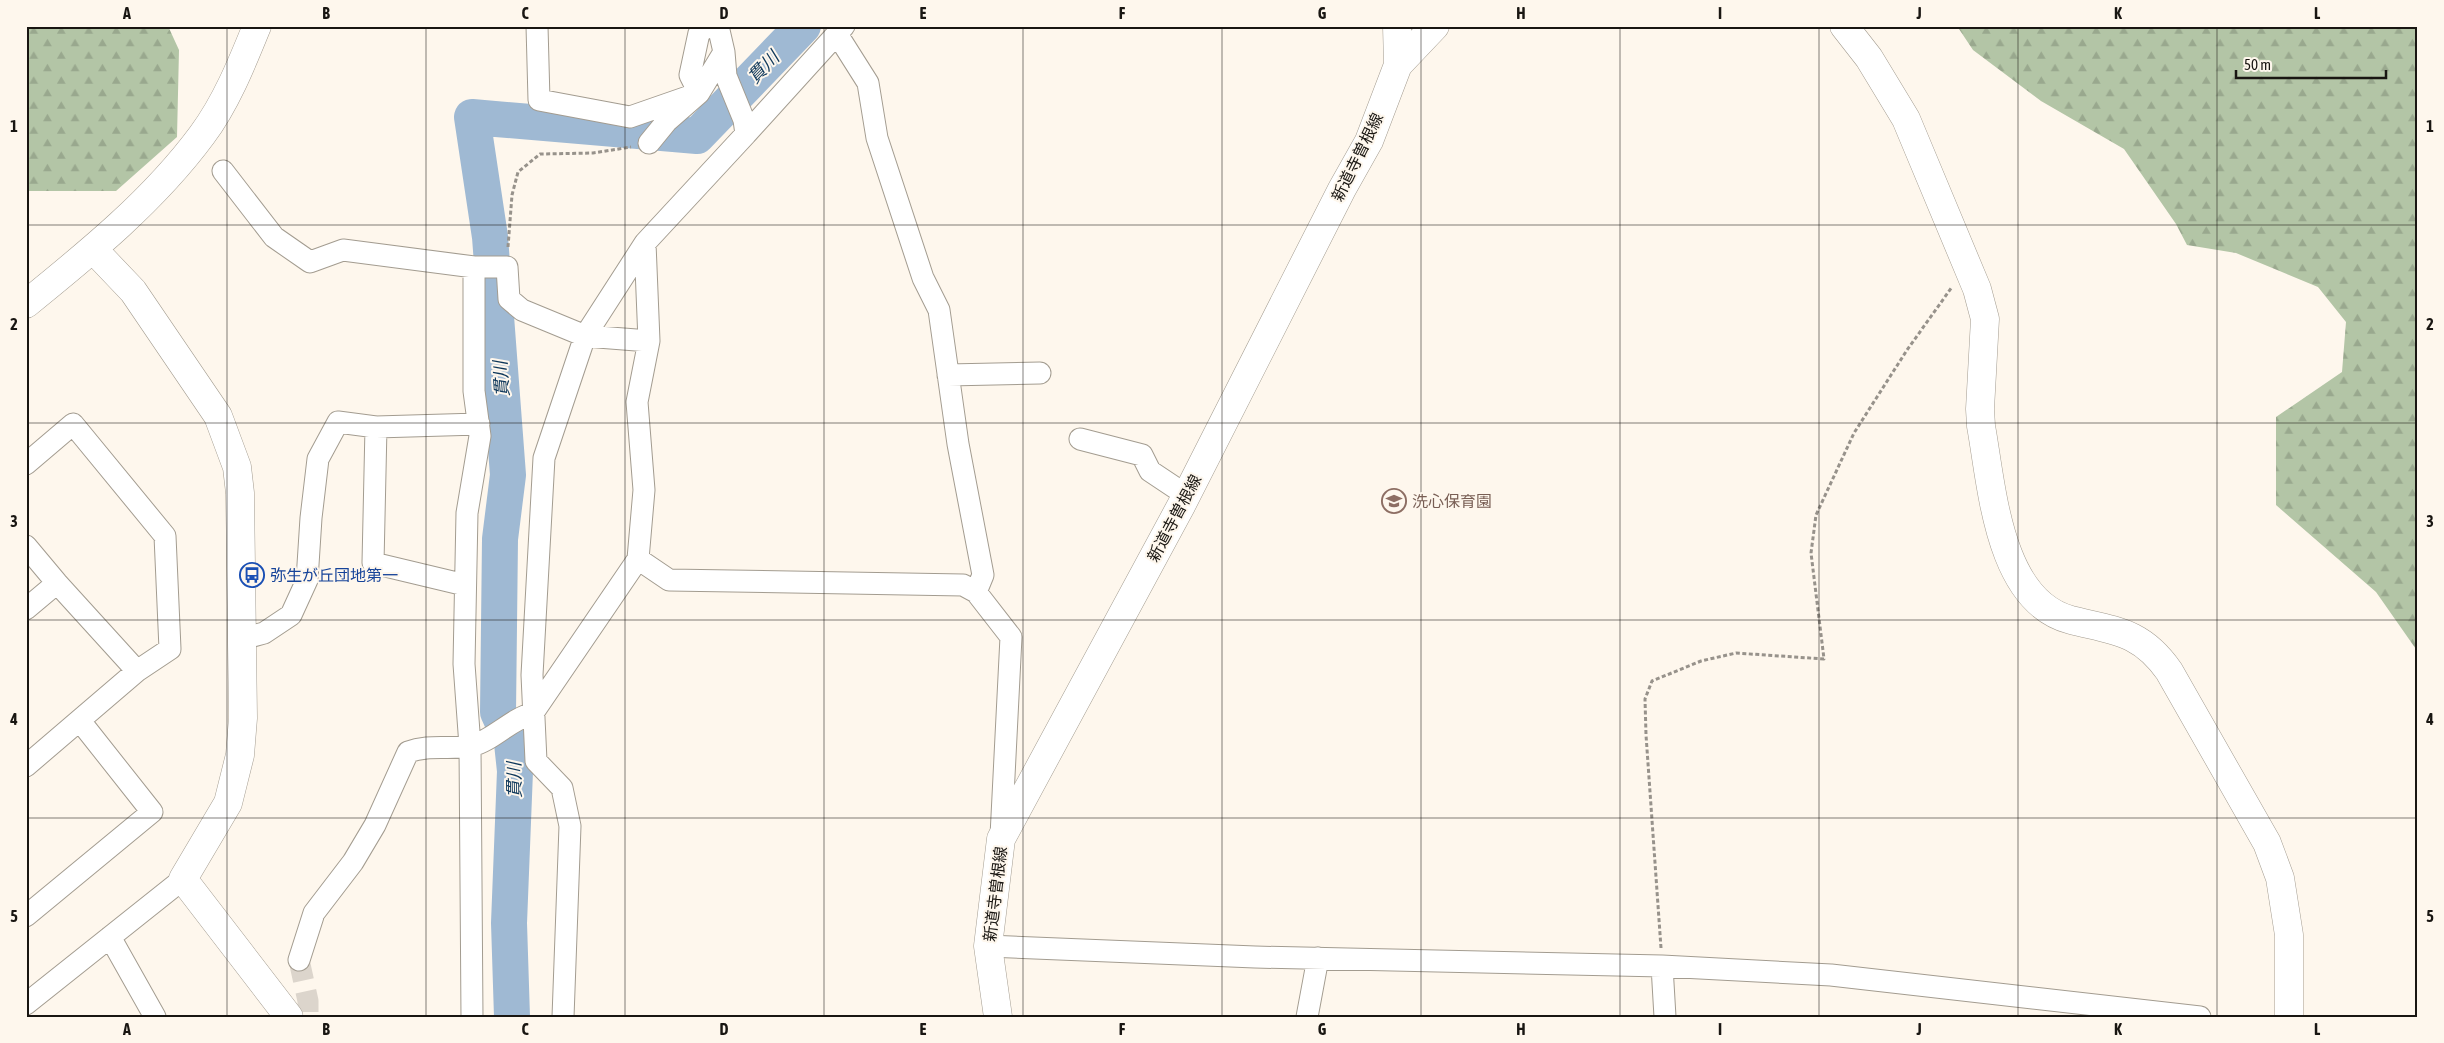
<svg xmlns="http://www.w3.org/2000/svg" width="2444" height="1043" font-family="'Asap Condensed','Noto Sans JP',sans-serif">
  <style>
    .forest { fill: url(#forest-firs) }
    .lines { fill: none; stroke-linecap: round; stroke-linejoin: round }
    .river { stroke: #9fb9d3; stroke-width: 36 }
    .street-tunnel { stroke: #dcd5cc; stroke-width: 21; stroke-dasharray: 21 11; stroke-linecap: butt }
    .street-casing { stroke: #a39c90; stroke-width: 23 }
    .secondary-casing { stroke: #a39c90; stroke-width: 29 }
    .path { stroke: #97928b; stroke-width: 3; stroke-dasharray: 4 2.5; stroke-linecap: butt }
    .street { stroke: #fff; stroke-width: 21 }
    .secondary { stroke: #fff; stroke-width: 28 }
    .grid { fill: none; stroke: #191612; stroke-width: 1; stroke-opacity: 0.55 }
    .labels { text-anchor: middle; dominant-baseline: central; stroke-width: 4; stroke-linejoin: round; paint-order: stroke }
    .street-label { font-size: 16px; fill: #191612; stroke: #fef7ed }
    .education-label { font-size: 16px; fill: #785e54; stroke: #fef7ed; text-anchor: start }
    .transit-label { font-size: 16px; fill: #164399; stroke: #fef7ed; text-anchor: start }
    .water-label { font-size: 18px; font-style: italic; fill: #0d375a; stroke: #fef7ed }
    .neatline { fill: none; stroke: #191612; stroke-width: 2 }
    .grid-label { font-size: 16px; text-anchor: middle; font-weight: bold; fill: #191612 }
  </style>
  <defs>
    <pattern id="forest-firs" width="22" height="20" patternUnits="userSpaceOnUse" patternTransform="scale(1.25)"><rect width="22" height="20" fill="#b3c5a6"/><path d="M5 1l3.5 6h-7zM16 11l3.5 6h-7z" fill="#99a88e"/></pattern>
  </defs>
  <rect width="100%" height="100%" fill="#fef7ed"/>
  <path class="forest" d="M26 26H168L179 50 177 137 116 191H26Z
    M1957 26H2418V652L2376 592 2276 505V417L2342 372 2346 322 2318 287 2236 253 2187 245 2176 224 2124 149 2041 101 1973 50Z"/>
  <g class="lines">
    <path class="river" d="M512 1017 509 923 515 771 512 743 498 712 500 539 508 475 490 237 472 117 697 136 803 26"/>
    <path class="street-tunnel" d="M299 960 308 1001V1017"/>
    <defs>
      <path id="street" d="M537 26 539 100 630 117 699 93 690 75 699 33 708 26
        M837 34 868 83 877 138 923 278 939 310 958 444 983 575 976 592
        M746 134 844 26
        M649 143 667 121 699 93 724 52
        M223 171 274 237 310 262 343 250 474 267H507L509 299 522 310 585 336 649 341
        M948 375 1040 373
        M376 427 373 563 465 585
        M1080 439 1142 455 1150 471 1186 495
        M26 464 73 424 165 536 170 649 137 671 26 766
        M26 546 57 583 137 671
        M638 559 669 580 963 585 976 592 1011 637 1001 836
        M26 609 57 583
        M242 639 264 633 291 615 307 580 311 518 318 459 338 422 376 427 479 424
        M26 916 152 812 80 721
        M110 937 155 1017
        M988 946 1255 957 1662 966 1831 975 2200 1017
        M299 960 314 913 353 862 375 825 408 752C429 744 450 750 471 746 492 741 511 719 533 713L638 559 644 490 637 402 649 341 645 243 746 134 744 120 726 76 724 52 718 26
        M1662 966 1665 1017
        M26 1004 183 879
        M472 1017 470 746 464 664 467 513 480 436 474 391V267
        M563 1017 570 826 562 788 536 761 532 675 544 458 585 336 645 243
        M1307 1017 1318 958"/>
      <path id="secondary" d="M1844 26 1869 58 1906 119 1977 289 1985 319 1980 409 1981 426C1992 486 1998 601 2071 620 2115 631 2141 631 2169 671L2267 843 2280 878 2289 935V1017
        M1398 65 1435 26
        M93 249 133 291 218 416 237 467 240 493 243 718 240 755 228 803 183 879 289 1017
        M26 304C89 253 154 200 202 135 226 103 242 63 257 26
        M998 1017 988 946 1001 839 1182 504 1342 189 1369 141 1398 65 1397 26"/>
    </defs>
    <use href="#street" class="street-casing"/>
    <use href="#secondary" class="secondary-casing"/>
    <path class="path" d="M508 247 512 195 518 172 540 154 593 153 631 147
      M1661 948 1646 735 1645 699 1652 681 1701 661 1736 653 1824 659 1811 553 1816 515 1854 433 1907 350 1952 287"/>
    <use href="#street" class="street"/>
    <use href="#secondary" class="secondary"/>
  </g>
  <path class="grid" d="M227 26V1017M426 26V1017M625 26V1017M824 26V1017M1023 26V1017M1222 26V1017M1421 26V1017M1620 26V1017M1819 26V1017M2018 26V1017M2217 26V1017M26 225H2418M26 423H2418M26 620H2418M26 818H2418"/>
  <defs>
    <symbol id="school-ring" viewBox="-11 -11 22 22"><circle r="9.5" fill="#fef7ed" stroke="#8d6e63" stroke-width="1.5"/><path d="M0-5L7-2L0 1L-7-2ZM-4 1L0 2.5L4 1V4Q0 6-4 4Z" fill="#8d6e63"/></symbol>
    <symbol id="bus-ring" viewBox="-11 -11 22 22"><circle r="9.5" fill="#fef7ed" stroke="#1a4fb4" stroke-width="1.5"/><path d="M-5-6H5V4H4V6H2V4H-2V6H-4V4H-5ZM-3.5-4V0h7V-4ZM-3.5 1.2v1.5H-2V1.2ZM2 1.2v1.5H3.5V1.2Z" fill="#1a4fb4"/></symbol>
  </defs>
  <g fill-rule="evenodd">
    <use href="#school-ring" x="1380" y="487" width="28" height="28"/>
    <use href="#bus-ring" x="238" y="561" width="28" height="28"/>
  </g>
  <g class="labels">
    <g class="street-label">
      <text transform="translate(1357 157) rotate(-64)">新道寺曽根線</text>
      <text transform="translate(1174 518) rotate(-62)">新道寺曽根線</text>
      <text transform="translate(995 894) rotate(-83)">新道寺曽根線</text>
    </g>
    <g class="education-label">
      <text x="1412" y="501">洗心保育園</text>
    </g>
    <g class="transit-label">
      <text x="270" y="575">弥生が丘団地第一</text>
    </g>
    <g class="water-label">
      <text transform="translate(763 67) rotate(-46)">貫川</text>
      <text transform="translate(501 379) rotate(-94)">貫川</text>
      <text transform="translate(514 780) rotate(-91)">貫川</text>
    </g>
  </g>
  <rect width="2444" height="1043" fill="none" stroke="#fef7ed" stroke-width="55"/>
  <path d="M2236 70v8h150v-8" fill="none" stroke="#191612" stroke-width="2.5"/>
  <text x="2244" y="70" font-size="15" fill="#191612" stroke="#fef7ed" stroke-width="4" paint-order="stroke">50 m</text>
  <rect x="28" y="28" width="2388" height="988" class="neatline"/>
  <g class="grid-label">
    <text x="127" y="19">A</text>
    <text x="326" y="19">B</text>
    <text x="525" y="19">C</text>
    <text x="724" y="19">D</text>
    <text x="923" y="19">E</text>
    <text x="1122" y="19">F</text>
    <text x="1322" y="19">G</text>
    <text x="1521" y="19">H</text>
    <text x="1720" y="19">I</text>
    <text x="1919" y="19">J</text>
    <text x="2118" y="19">K</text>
    <text x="2317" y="19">L</text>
    <text x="14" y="132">1</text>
    <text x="2430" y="132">1</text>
    <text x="14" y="330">2</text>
    <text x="2430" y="330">2</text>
    <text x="14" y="527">3</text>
    <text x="2430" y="527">3</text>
    <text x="14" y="725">4</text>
    <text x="2430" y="725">4</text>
    <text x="14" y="922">5</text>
    <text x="2430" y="922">5</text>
    <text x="127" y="1035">A</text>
    <text x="326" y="1035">B</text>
    <text x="525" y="1035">C</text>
    <text x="724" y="1035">D</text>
    <text x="923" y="1035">E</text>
    <text x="1122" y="1035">F</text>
    <text x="1322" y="1035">G</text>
    <text x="1521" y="1035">H</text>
    <text x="1720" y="1035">I</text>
    <text x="1919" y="1035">J</text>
    <text x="2118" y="1035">K</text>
    <text x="2317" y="1035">L</text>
  </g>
</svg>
